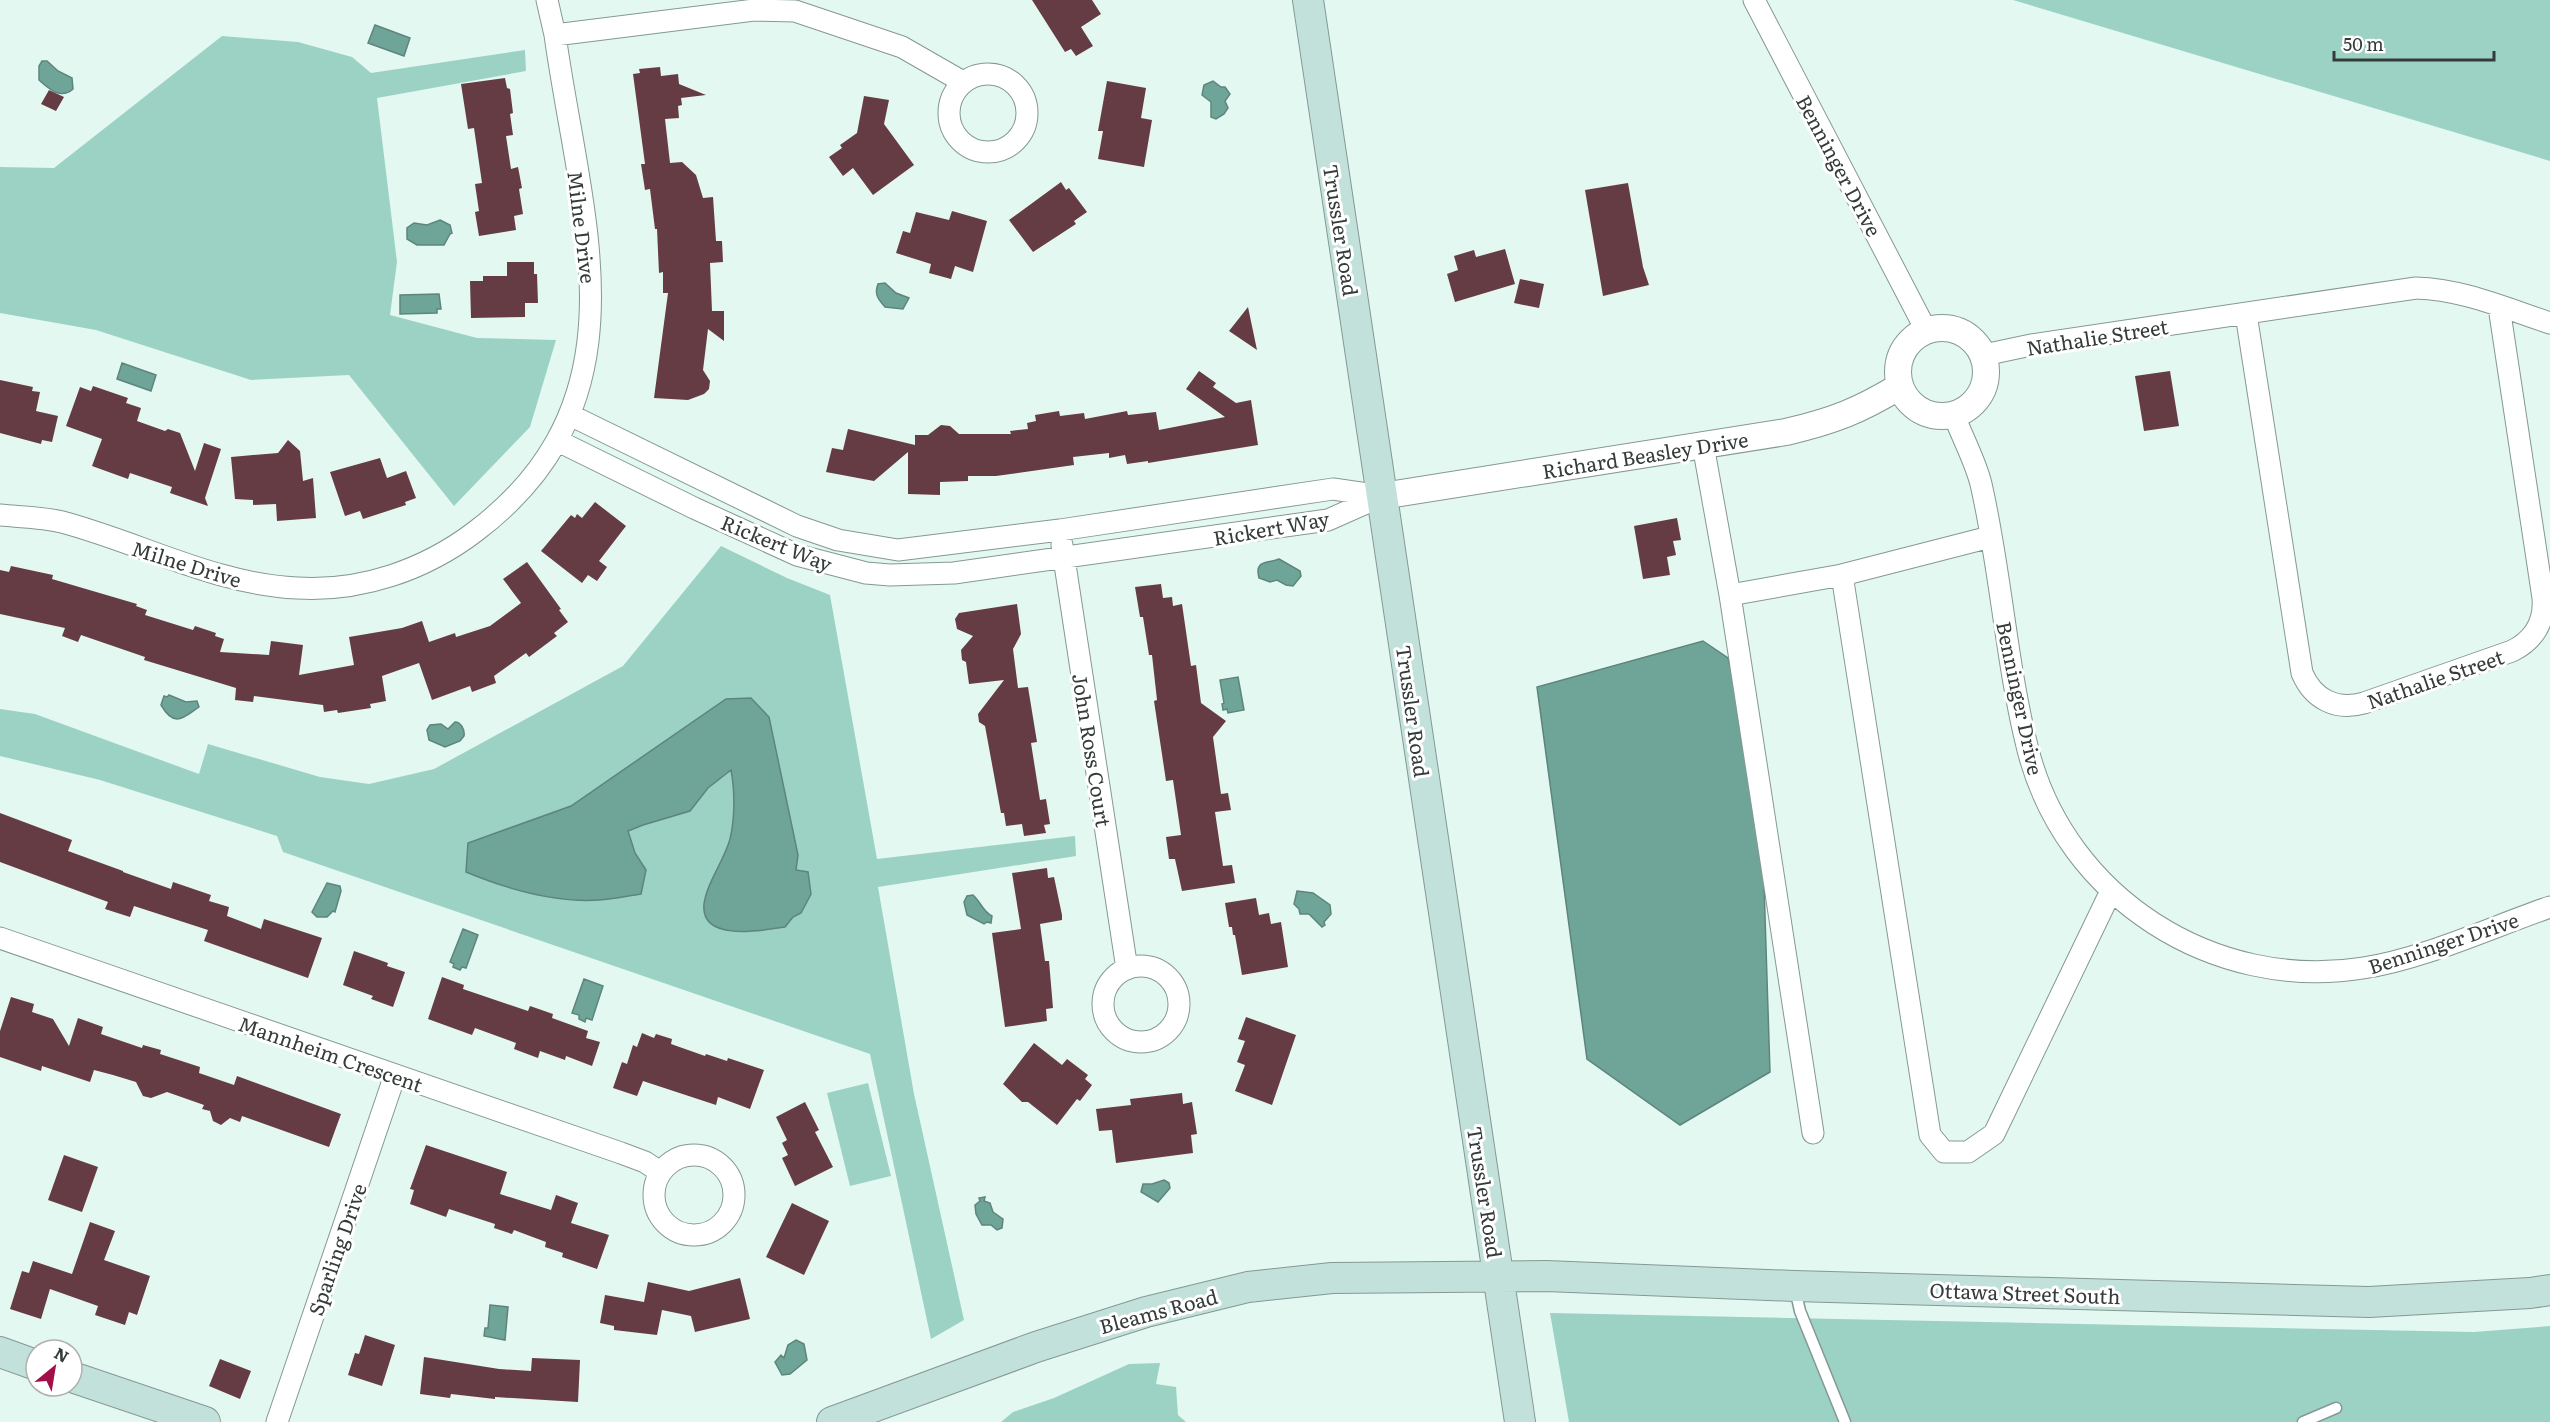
<svg xmlns="http://www.w3.org/2000/svg" width="2550" height="1422" font-family="Literata,serif">
  <style>
    .green { fill: #9cd2c4 }
    .water { fill: #6fa598; stroke: #5d857c; stroke-width: 1.5 }
    .building { fill: #653b44 }
    .lines { fill: none; stroke-linecap: round; stroke-linejoin: round }
    .service-casing { stroke: #859893; stroke-width: 13 }
    .minor-casing { stroke: #859893; stroke-width: 23 }
    .tertiary-casing { stroke: #859893; stroke-width: 28 }
    .secondary-casing { stroke: #859893; stroke-width: 32 }
    .service { stroke: #fff; stroke-width: 10 }
    .minor { stroke: #fff; stroke-width: 21 }
    .tertiary { stroke: #fff; stroke-width: 26 }
    .secondary { stroke: #c2e1db; stroke-width: 30 }
    .labels { text-anchor: middle; dominant-baseline: central; stroke-width: 6; stroke-linejoin: round; paint-order: stroke }
    .street-label { font-size: 20px; fill: #343b39; stroke: #fff }
  </style>
  <rect width="100%" height="100%" fill="#e4f8f2"/>
  <path class="green" d="M2013 0H2550V161Z
    M222 36 298 42 352 57 371 73 525 50 526 71 377 98 397 262 390 315 477 338 556 340 530 427 454 506 349 375 251 380 96 330 0 313V167L54 168Z
    M721 546 787 578 830 595 877 859 1075 836 1076 856 878 887 914 1094 964 1320 931 1339 870 1054 283 852 277 836 100 780 0 756V709L35 714 199 774 208 744 320 777 369 784 434 769 623 666Z
    M868 1083 891 1176 850 1186 827 1093Z
    M1550 1313 2474 1332 2550 1326V1422H1569Z
    M1160 1363 1156 1384 1176 1387 1178 1415 1186 1422H1001L1013 1412 1054 1398 1129 1364Z"/>
  <path class="water" d="M375 25 410 38 404 56 368 43Z
    M42 61H47L58 71 72 78 73 89C61 100 49 89 39 80V66Z
    M1213 81 1221 87H1225L1230 94 1225 101 1228 108 1224 114 1216 119 1211 117V102L1202 95 1204 85Z
    M440 220 450 225 452 233 450 234 444 245H417L407 239V228L414 223 427 225Z
    M885 283 896 293 909 298 903 309 885 307C878 299 874 294 878 284Z
    M439 294 441 309H437V313L400 314V295Z
    M122 363 156 375 151 391 117 379Z
    M1279 559 1300 571 1301 576 1293 586 1286 585 1277 580 1270 582 1259 578C1254 559 1268 564 1279 559Z
    M1703 641 1728 658 1761 791 1770 1072 1680 1125 1587 1059 1537 687Z
    M1238 677 1244 710 1228 713 1227 709 1223 710 1222 704 1224 703 1220 680Z
    M169 695 186 702 197 701 199 707C184 717 175 729 161 705L164 696 167 697Z
    M751 698 769 717 798 855 796 870 808 872 811 894 801 913 793 917 785 927C764 930 700 943 704 904 707 882 724 861 730 839 735 818 735 791 731 770L708 788 690 811 643 825 628 831 635 853 646 870 641 894C627 896 613 899 599 900 553 903 507 889 466 872L468 843 571 806 726 699Z
    M455 722C461 722 465 730 464 736L460 741 445 747 429 740 427 730 430 725 441 724 448 729Z
    M327 883 340 886 341 891 335 912 333 911 327 917H317L312 912Z
    M1297 891 1313 893 1330 905 1331 914 1324 922 1325 925 1322 927 1309 914H1300L1299 909 1294 904Z
    M973 895C981 902 983 912 992 916L991 923 987 922 984 924 967 915 964 902 967 896Z
    M463 929 478 935 466 968 462 967 460 970 453 967 454 964 450 962Z
    M584 979 603 986 592 1020 586 1018 585 1022 579 1019V1015L572 1013Z
    M1164 1180 1169 1183 1170 1188 1158 1202 1141 1192 1143 1184H1152Z
    M985 1197 984 1201 990 1203 993 1212 1003 1219 1002 1228 997 1230 991 1225H982L976 1214 975 1205 980 1201 979 1198Z
    M490 1305 508 1307 505 1340 484 1336 485 1328H488Z
    M796 1340 804 1344 807 1360 790 1374 782 1375 775 1362 781 1355 784 1358 788 1345Z"/>
  <path class="building" d="M1032 0H1092L1101 14 1081 27 1093 46 1076 56 1071 49 1065 52Z
    M660 67 661 76 678 74 679 84 706 95 681 98 682 105 678 106 679 118 665 119 670 163 682 162 696 175 703 198 713 197 716 241H722L723 262 710 263 712 311H724V341L708 329 703 370 710 381 709 389 704 394 688 400 654 398 668 293H663V272L659 273 657 229H655L650 189 645 190 641 164H645L633 74 640 73 639 69Z
    M505 78 507 88 510 89 513 113 510 114 513 135 506 136 511 169 518 167 522 188 519 189 523 214 514 216 516 230 479 236 475 212 479 211 475 184 482 183 474 128 468 129 461 84Z
    M1107 81 1146 88 1141 118 1152 120 1144 167 1098 159 1103 131H1098Z
    M49 90 64 97 56 111 41 104Z
    M864 96 889 100 884 124 914 165 873 195 853 168 843 176 829 157 842 148 840 145 857 133Z
    M1061 182 1066 190 1069 188 1087 212 1074 221 1076 224 1033 252 1009 220Z
    M1628 183 1643 267 1649 285 1603 296 1585 190Z
    M952 211 987 221 973 272 955 266 951 279 929 273 931 264 896 253 903 231 910 233 916 212 949 220Z
    M1505 249 1515 284 1455 302 1447 274 1458 270 1454 256 1474 250 1476 257Z
    M507 262H534V274H537L538 303H525V317L471 318 470 281H483V276H507Z
    M1520 279 1544 284 1539 308 1514 303Z
    M1248 307 1257 350 1229 331Z
    M1199 371 1216 383 1213 387 1236 403 1251 400 1258 445 1148 463V461L1127 464 1125 455 1109 458V453L1073 457 1074 465 996 476H968V481L940 482V495L908 494V452L874 481 826 472 832 448 843 450 848 429 915 445V435H928L941 425 950 426 959 434H1011L1010 431 1028 429 1027 423 1036 421 1035 415 1059 411 1060 416 1084 413 1085 419 1127 411 1128 415 1156 412 1159 430 1225 417 1186 389Z
    M2170 371 2179 426 2144 431 2135 376Z
    M0 380 33 387 32 391 40 392 36 411 58 416 52 442 42 440 41 444 0 433Z
    M93 386 128 398 126 403 141 408 137 421 165 431 168 429 180 433 195 471 204 443 221 449 205 498 208 506 170 493 172 487 130 473 128 479 92 466 102 439 66 426 80 387 91 391Z
    M288 440 300 451 303 481 313 478 316 518 277 521 276 504 253 505V500L235 499 231 457 278 453Z
    M380 458 387 478 406 471 416 498 405 502 406 505 363 519 360 511 345 516 330 472Z
    M595 502 626 526 599 561 607 567 597 581 588 575 582 583 541 551 571 515 575 518 577 514 582 518Z
    M1677 518 1681 540 1673 541 1676 555 1667 557 1670 575 1643 579 1634 526Z
    M527 562 561 609 559 610 568 622 554 633 557 636 529 657 526 653 494 676 496 683 472 692 470 686 432 700 419 663 382 676 386 701 370 704 371 708 338 713 337 710 324 712 323 705 254 696 253 702 235 700 236 688 144 660 145 657 81 635 78 642 62 636 65 628 0 614V570L9 572 11 566 53 575 52 579 137 604 136 606 147 610 145 615 193 630 195 626 216 633 215 636 224 639 220 652 269 655 271 641 303 645 299 675 354 665 349 637 402 628 422 621 429 642 455 633 456 637 490 626 521 603 503 579Z
    M1161 584 1163 598 1172 597 1173 606 1182 604 1191 666 1196 665 1201 703 1226 721 1213 737 1221 794 1228 793 1231 810 1215 812 1223 866 1232 865 1235 883 1182 891 1175 859H1169L1166 837 1181 835 1173 780 1166 781 1154 701 1157 700 1152 655H1149L1143 617H1140L1135 587Z
    M1017 604 1021 634 1013 649 1018 688 1028 687 1037 742 1031 743 1040 800 1046 799 1050 824 1044 825 1046 833 1024 836 1022 824 1006 826 1004 813H1001L985 726 979 722 978 714 1004 680 969 684 966 662 962 660 961 650 973 636 957 629 955 619 959 613Z
    M0 813 72 840 68 851 123 871V872L171 889 173 882 211 895 209 901 229 907 227 916 261 929 264 919 322 938 308 978 204 941 208 930 134 906 130 917 105 909 108 902 0 862Z
    M1047 868 1048 878 1054 877 1062 915V920L1040 924 1045 961H1049L1053 1008 1046 1009 1047 1021 1005 1027 992 933 1021 929 1012 873Z
    M1256 898 1259 915 1269 913 1271 924 1281 922 1288 967 1242 975 1235 935H1233L1232 927H1229L1225 903Z
    M354 951 388 963 387 966 405 972 393 1007 371 999 373 996 343 985Z
    M442 977 464 985 463 989 528 1011 530 1006 553 1014 552 1018 588 1031 586 1038 600 1042 592 1066 566 1056 565 1060 540 1051 538 1058 514 1049 516 1043 475 1028 472 1035 428 1019Z
    M11 997 34 1004 32 1012 53 1019 69 1046 78 1018 103 1027 101 1034 142 1048 143 1045 161 1050 160 1054 200 1067 199 1073 234 1085 237 1076 341 1114 329 1147 242 1116 240 1122 230 1118 221 1125 213 1121 210 1111 202 1109 204 1105 167 1092 151 1098 143 1096 136 1082 113 1075 94 1070 90 1082 42 1066 41 1071 0 1057V1031Z
    M1246 1017 1296 1035 1272 1105 1235 1091 1245 1065 1237 1062 1245 1041 1238 1039Z
    M642 1033 654 1038 656 1034 672 1039 671 1044 705 1056 706 1054 727 1061 728 1058 764 1070 750 1109 718 1097 716 1105 643 1081 637 1096 613 1088 622 1062 627 1064 633 1045 637 1047Z
    M1034 1043 1062 1065 1067 1059 1088 1075 1085 1079 1092 1085 1080 1101 1077 1099 1057 1125 1028 1102H1022L1003 1084Z
    M1182 1093 1183 1104 1192 1102 1197 1134 1191 1135 1193 1153 1116 1163 1112 1130 1099 1131 1096 1109 1131 1105 1130 1099Z
    M805 1102 819 1130 815 1132 833 1167 795 1186 782 1158 788 1155 782 1143 787 1140 776 1117Z
    M426 1145 507 1172 500 1194 551 1210 556 1195 578 1203 571 1223 609 1235 597 1269 562 1257 563 1253 545 1247 546 1242 514 1230 512 1234 494 1228 495 1224 449 1209 446 1217 410 1204 414 1190 410 1189Z
    M64 1155 98 1167 82 1212 48 1200Z
    M792 1203 829 1221 804 1275 766 1257Z
    M90 1222 115 1231 104 1260 150 1276 137 1315 129 1312 125 1325 95 1315 98 1306 50 1289 41 1319 10 1309 22 1271 29 1273 33 1261 72 1274Z
    M740 1278 750 1319 695 1332 691 1316 662 1310 657 1335 614 1330V1326L600 1323 605 1295 644 1302 648 1282 689 1291Z
    M365 1335 395 1345 382 1386 348 1375 355 1353 359 1354Z
    M424 1357 499 1369 531 1371 532 1358 580 1360 578 1402 495 1397V1399L451 1394 450 1398 420 1394Z
    M220 1359 251 1371 240 1399 209 1386Z"/>
  <g class="lines">
    <defs>
      <path id="service" d="M1795 1289 1800 1311 1845 1422
        M2303 1422 2336 1408"/>
      <path id="minor" d="M1754 0 1926 330
        M555 35 754 10 795 11 902 47 963 82
        M949 113a39 39 0 1 1 78 0a39 39 0 1 1-78 0Z
        M2246 314 2302 673C2313 699 2336 711 2364 703L2512 651C2534 640 2545 622 2543 598L2499 307
        M1984 355 2031 345 2416 288C2462 289 2507 309 2550 323
        M570 415 797 526 838 540 898 550 1060 530 1333 489 1381 496
        M1954 415C1962 437 1975 460 1981 484 2001 571 2006 663 2028 750 2066 898 2214 992 2363 968 2423 959 2492 927 2550 907
        M558 441 694 508 797 555 866 573 890 575 954 573 1328 520 1382 496
        M1703 445 1730 595 1842 575
        M0 515C20 517 42 517 62 522 141 543 214 584 297 588 361 592 425 570 476 531 651 398 580 217 555 35L547 0
        M1990 537 1842 575 1930 1135 1944 1152H1968L1994 1134 2111 891
        M1062 545 1127 969
        M1730 595 1813 1133
        M0 938 621 1153 645 1162 660 1172
        M1103 1004a38 38 0 1 1 76 0a38 38 0 1 1-76 0Z
        M654 1195a40 40 0 1 1 80 0a40 40 0 1 1-80 0Z
        M277 1422 395 1075"/>
      <path id="tertiary" d="M1898 372a44 44 0 1 1 88 0a44 44 0 1 1-88 0Z
        M1382 496 1786 432C1833 421 1859 411 1900 386"/>
      <path id="secondary" d="M1308 0 1520 1422
        M0 1352 36 1365
        M72 1377 205 1422
        M832 1422 1036 1347 1146 1312 1248 1287 1332 1278 1546 1276 1794 1286 2369 1302 2530 1293 2550 1290"/>
    </defs>
    <use href="#service" class="service-casing"/>
    <use href="#minor" class="minor-casing"/>
    <use href="#tertiary" class="tertiary-casing"/>
    <use href="#secondary" class="secondary-casing"/>
    <use href="#service" class="service"/>
    <use href="#minor" class="minor"/>
    <use href="#tertiary" class="tertiary"/>
    <use href="#secondary" class="secondary"/>
  </g>
  <g class="labels">
    <g class="street-label">
      <text transform="translate(1840 165) rotate(62)">Benninger Drive</text>
      <text transform="translate(583 227) rotate(83)">Milne Drive</text>
      <text transform="translate(1342 230) rotate(81)">Trussler Road</text>
      <text transform="translate(2097 336) rotate(-9)">Nathalie Street</text>
      <text transform="translate(1645 454) rotate(-9)">Richard Beasley Drive</text>
      <text transform="translate(1271 527) rotate(-10)">Rickert Way</text>
      <text transform="translate(777 542) rotate(22)">Rickert Way</text>
      <text transform="translate(187 563) rotate(17)">Milne Drive</text>
      <text transform="translate(2435 678) rotate(-19)">Nathalie Street</text>
      <text transform="translate(2021 698) rotate(78)">Benninger Drive</text>
      <text transform="translate(1414 711) rotate(82)">Trussler Road</text>
      <text transform="translate(1093 750) rotate(81)">John Ross Court</text>
      <text transform="translate(2443 942) rotate(-18)">Benninger Drive</text>
      <text transform="translate(331 1053) rotate(19)">Mannheim Crescent</text>
      <text transform="translate(1486 1192) rotate(81)">Trussler Road</text>
      <text transform="translate(336 1249) rotate(-71)">Sparling Drive</text>
      <text transform="translate(2025 1292) rotate(2)">Ottawa Street South</text>
      <text transform="translate(1158 1310) rotate(-15)">Bleams Road</text>
    </g>
  </g>
  <g transform="translate(54 1368) rotate(30)"><circle r="28" fill="#ffffff" stroke="#aeb1b0" stroke-width="1.5"/>
  <path d="M0-4.5L10 22L0 15L-10 22Z" fill="#a40e49"/>
  <text y="-9" font-size="16" font-weight="bold" text-anchor="middle" fill="#343b39">N</text>
  </g>
  <path d="M2334 51v9h160v-9" fill="none" stroke="#343b39" stroke-width="3"/>
  <text x="2343" y="51" font-size="18" fill="#343b39" stroke="#ffffff" stroke-width="4.5" paint-order="stroke">50 m</text>
</svg>
